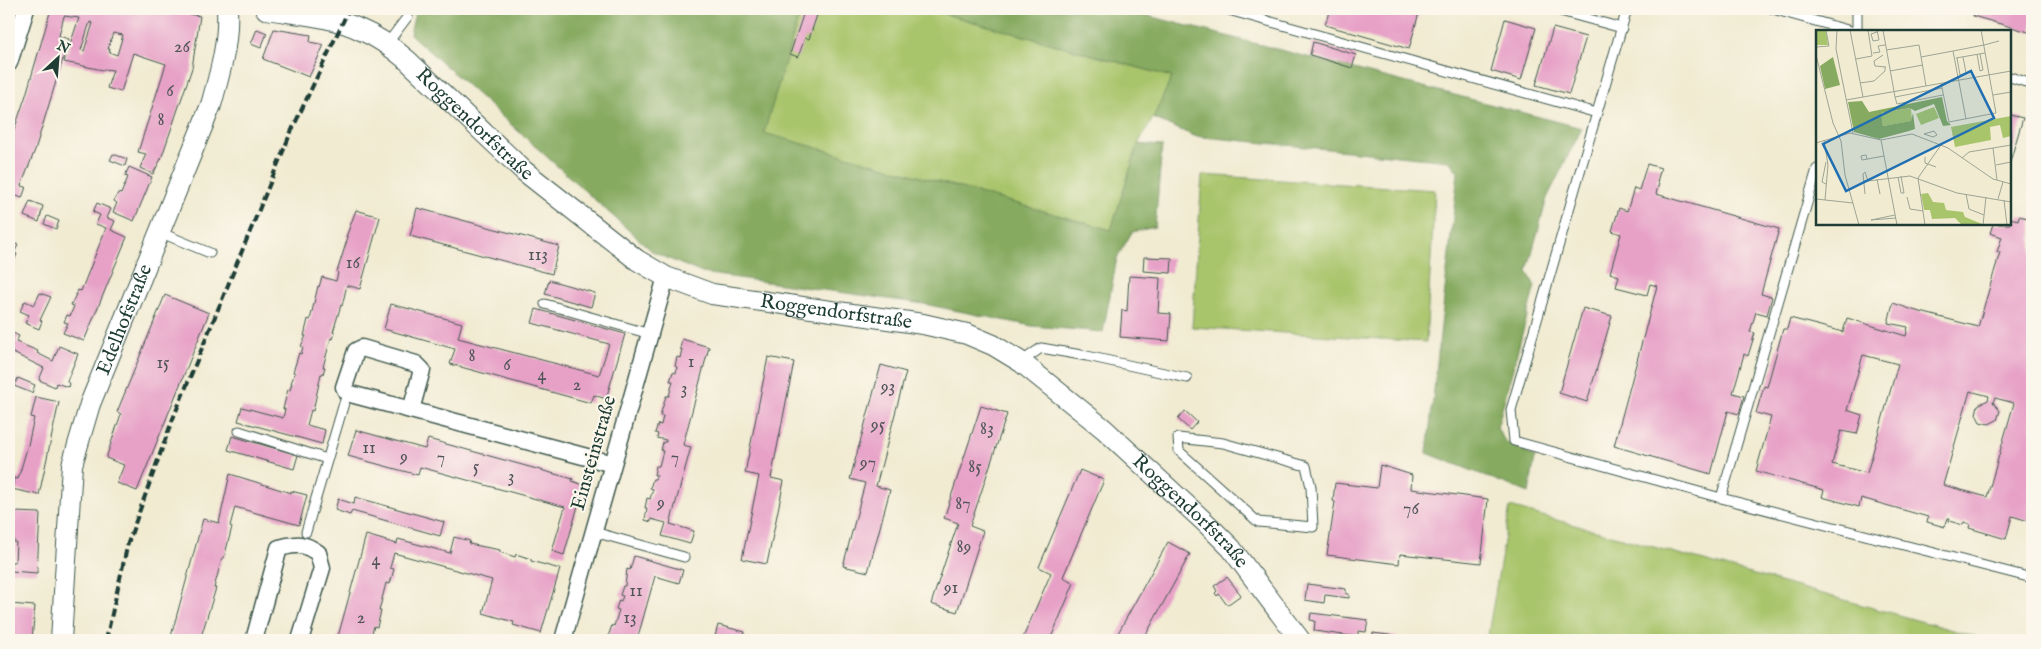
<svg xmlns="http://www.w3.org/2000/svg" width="2041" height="649" font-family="'IM FELL English',serif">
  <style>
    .green { fill: #a9c56c; stroke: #648150 }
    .forest { fill: #86aa60; stroke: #52744a }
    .building { fill: #e7a1c7; fill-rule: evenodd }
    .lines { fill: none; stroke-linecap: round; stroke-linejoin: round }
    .service-casing { stroke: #3e574c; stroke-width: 11 }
    .minor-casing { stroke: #3e574c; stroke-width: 19 }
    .tertiary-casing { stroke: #3e574c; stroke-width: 22 }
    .service { stroke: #fff; stroke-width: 9 }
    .minor { stroke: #fff; stroke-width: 16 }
    .tertiary { stroke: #fff; stroke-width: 20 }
    .rail { stroke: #1f3d34; stroke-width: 4; stroke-dasharray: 8 4; stroke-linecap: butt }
    .labels { text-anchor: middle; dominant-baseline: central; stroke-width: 4; stroke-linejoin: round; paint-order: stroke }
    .number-label { font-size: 18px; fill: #515659 }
    .street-label { font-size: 20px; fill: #1f3d34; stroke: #fbf7ec }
    .inset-road { fill: none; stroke: #9da593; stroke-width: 1 }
    .view { fill: #1f6fb2; fill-opacity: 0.15; stroke: #1f6fb2; stroke-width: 2.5 }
    .inset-edge { fill: none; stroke: #1f3d34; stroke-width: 2.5 }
  </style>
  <rect width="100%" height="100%" fill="#fbf7ec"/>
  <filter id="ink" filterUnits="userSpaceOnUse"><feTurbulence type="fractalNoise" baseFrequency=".02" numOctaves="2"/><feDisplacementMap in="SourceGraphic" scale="10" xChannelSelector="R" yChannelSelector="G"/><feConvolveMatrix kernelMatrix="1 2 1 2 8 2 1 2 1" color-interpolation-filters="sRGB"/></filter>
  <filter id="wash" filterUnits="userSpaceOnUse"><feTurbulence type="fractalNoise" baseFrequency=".0096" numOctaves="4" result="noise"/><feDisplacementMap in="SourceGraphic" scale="20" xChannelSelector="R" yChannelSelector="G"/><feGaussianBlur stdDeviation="1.12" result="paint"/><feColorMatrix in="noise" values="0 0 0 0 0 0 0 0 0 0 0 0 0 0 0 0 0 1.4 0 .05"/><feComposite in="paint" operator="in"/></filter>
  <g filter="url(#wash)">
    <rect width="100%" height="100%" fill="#f1ebd2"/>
    <path class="green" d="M801 9H927L1172 77 1153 118 1138 144 1111 230 763 133Z
      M1202 175 1435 190 1426 342 1192 327Z
      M1510 507 1988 640H1487Z"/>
    <path class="forest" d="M416 9H801L764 133 1111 230 1138 144 1162 146 1155 227 1132 232 1117 258 1103 332 1032 326 924 304 702 273 653 252 410 34Z
      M927 9H1122L1582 128 1547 198 1527 271 1535 286 1497 428 1505 441 1535 457 1529 493 1427 453 1458 172 1449 161 1194 136 1153 118 1172 77Z"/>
    <g id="blocks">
      <path class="building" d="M51 9H156L200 16 192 68 161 159 153 174 140 168 146 154 138 152 166 64 133 53 121 92 107 88 113 70 104 69 103 70 64 62 79 18 64 16 59 36 69 39 35 150 21 186 26 187 22 198 9 193V145L26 95ZM90 22 93 23 84 51 81 50ZM113 33 123 35 117 55 109 52 110 49H108Z
        M805 9H816L814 14 817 15 809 39 805 38 798 57 790 54Z
        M1330 9H1380L1391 12 1392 9H1420L1409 49 1325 25Z
        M1975 9H2032V33L1973 16Z
        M1505 19 1536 28 1521 80 1491 71Z
        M1553 28 1586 37 1569 94 1536 85Z
        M257 29 267 33 261 48 251 44Z
        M274 29 311 35 310 42 324 45 309 77 263 59Z
        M1313 42 1356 55 1352 68 1310 55Z
        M2010 115 2023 118 2010 162Z
        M113 154 127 159 125 166 110 160Z
        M1647 164 1661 168 1657 182 1659 183 1656 194 1779 229 1761 294 1772 297 1767 315 1756 312 1750 332 1755 333 1748 356 1744 354 1733 393 1744 396 1739 414 1728 411 1711 474 1614 446 1657 286 1650 284 1647 295 1616 287 1619 276 1610 273 1621 234 1612 231 1619 208 1627 211 1634 188 1639 190Z
        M129 167 152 177 134 221 113 212 117 203 114 201 118 193 121 194 128 177 125 176Z
        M30 201 43 206 39 222 24 216Z
        M97 203 111 209 107 218 115 221 111 230 127 237 84 341 63 333 68 323 64 322 67 315 70 316 74 306 71 305 78 290 81 291 106 228 96 224 100 215 93 212Z
        M417 208 559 246 552 274 410 236Z
        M356 210 380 217 360 289 347 285 342 306 341 305 333 332H335L333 339 331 338 323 367H325L323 374H321L313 411 311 410 307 425 325 430 322 444 238 421 242 407 283 418 285 409H283L288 389 290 390 292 383H291L295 373 293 372 299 353 301 354 303 347 301 346 306 336H304L308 319 310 320 318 286 319 287 322 277 336 281 338 273 337 272 348 237H346Z
        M47 216 59 221 56 229 44 224Z
        M2019 216 2032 219V522L2012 516 2006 539 1969 528 1970 524 1964 522 1963 525 1949 521 1950 518H1948L1945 527 1927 522 1928 517 1861 498 1859 507 1822 497 1824 490 1756 471 1771 417 1756 413 1764 386 1767 387 1783 329H1787L1790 318 1843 332 1847 318 1906 336 1908 327 1888 323 1893 303 1913 310 1978 327 2000 252H1997L2002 237 1990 233 1993 224H2010V218L2018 220ZM1863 355 1898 364 1867 473 1832 464 1841 431 1857 434 1862 415 1847 410ZM1970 391 1989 396 1988 400 1978 405 1976 414 1980 422 1989 424 1997 420 2000 411 1993 402 1995 398 2014 403 1987 497 1943 485Z
        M9 241 18 245 14 253 17 254 13 264 9 262Z
        M1144 257 1172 258 1171 273 1143 271Z
        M1129 276 1160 278 1158 313 1171 314 1169 341 1120 337 1122 310 1127 311Z
        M549 280 595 293 591 307 545 294Z
        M40 293 51 297 40 320 42 321 39 329 25 323 29 315 20 311 25 301 34 305Z
        M165 295 209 313 137 491 117 483 124 465 106 458 121 414 117 412Z
        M391 304 462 323 458 338 599 375 609 344 532 323 536 309 625 334 606 399 594 395 591 403 450 364 455 349 384 329Z
        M1583 308 1612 316 1587 402 1559 393Z
        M9 331 19 336 16 342 38 351 37 353 53 361 59 346 78 354 67 381 69 384 68 387 56 383 55 387 39 380 44 368 9 351Z
        M682 339 709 347 683 445 691 447 670 524 694 531 690 544 662 536 666 523 651 519V522L645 520 647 508H645L647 498 650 499 653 489 650 488 653 479H655L657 475H654L656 466H659L663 451H661L663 442H666V440L657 438 658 434 655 433 658 424 661 425 663 416H660L666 396H669L673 381H670L673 372 676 373 677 367 675 366 677 357 680 358 682 349H680Z
        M768 357 794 362 771 478 784 481 767 564 742 559 759 476 745 473Z
        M881 365 906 372 876 486 890 490 868 572 843 566 865 483 850 479Z
        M18 378 35 385 32 393 14 386Z
        M36 397 59 402 39 495 12 489 14 478 18 479 28 445 34 418 31 417Z
        M981 406 1007 414 970 526 983 531 957 612 931 604 958 523 944 518Z
        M1185 411 1197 422 1190 430 1178 419Z
        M356 430 425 449 428 439 573 479 572 481 584 485 564 555 552 551 565 507 420 467 418 475 348 456Z
        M232 436 298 455 294 469 228 450Z
        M1380 465 1412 475 1411 489 1488 499 1481 563 1400 554 1399 564 1327 555 1335 502 1333 501 1335 483 1377 488Z
        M1080 470 1104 480 1063 577 1074 583 1050 640H1022L1051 573 1039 567Z
        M230 474 291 493V491L307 495 299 525 235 507 230 526 232 527 224 558H222L214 588H216L200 640H170L203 519 219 523Z
        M355 497 444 522 440 536 352 511 350 515 335 510 338 499 354 504Z
        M15 512 40 513 37 573 11 571 10 583H9V571H11V562H15L16 542H13Z
        M366 535 397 544 398 539 450 553 454 537 470 541 469 544 500 550V552L515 557 516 554 531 559V561L560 569 541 633 513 625 514 622 483 613 492 580 394 553 390 568 394 569 390 584 386 583 379 611H381L377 627 374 626 370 640H337Z
        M1168 542 1190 554 1143 640H1126L1117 635Z
        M634 556 683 570 679 583 655 576 637 640H607L612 625 614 626 619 610 616 609 619 600 621 601 623 596 620 595 623 586H625L627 569 630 570Z
        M1227 577 1241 595 1227 605 1219 594 1217 596 1215 593 1217 591 1214 586Z
        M1307 584 1346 589V594H1349V598L1325 595 1324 603 1305 600Z
        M9 604 35 606 32 640H9Z
        M1311 613 1368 620 1366 632 1358 631V637L1314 631 1315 621 1310 620Z
        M718 625 745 632 743 640H714Z
        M1373 633 1396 636V640H1372Z"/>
    </g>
  </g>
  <g filter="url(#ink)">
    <use href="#blocks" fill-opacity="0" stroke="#3e574c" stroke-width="1"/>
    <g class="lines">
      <defs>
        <path id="service" d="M1225 9 1597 113
          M1553 9 1622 28
          M1627 9 1511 410 1514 441 1721 498 2032 578
          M1773 9 1851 31
          M1857 9V31
          M387 44 408 16 410 9
          M2010 77 2032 84
          M159 232 210 253
          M545 304 650 334
          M1021 362 1041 348 1087 356 1187 378
          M239 431 327 459
          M1178 438 1223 443 1306 466 1311 487 1313 527 1258 522 1179 451Z
          M1721 498 1817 169
          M306 532 347 393
          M594 532 684 557"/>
        <path id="minor" d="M9 63 26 9
          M411 410 422 370 416 364 362 348 356 351 344 387 347 393 613 464
          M254 640 279 548C297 544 303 542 318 553L322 568 300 640
          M563 640 666 277"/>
        <g id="tertiary">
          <path id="s1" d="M266 9C298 14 332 16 361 30 378 37 393 48 407 60L524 171 637 260 666 277 712 294 923 324 967 334 993 345 1021 362 1104 429 1208 525 1231 548 1300 640"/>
          <path id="s2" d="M61 640 72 465 90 404 211 105C220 73 229 42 227 9"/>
        </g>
      </defs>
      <use href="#service" class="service-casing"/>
      <use href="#minor" class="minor-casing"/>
      <use href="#tertiary" class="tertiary-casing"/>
      <use href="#service" class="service"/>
      <use href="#minor" class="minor"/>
      <use href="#tertiary" class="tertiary"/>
      <path class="rail" d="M106 640 128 543 172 421 291 132 349 9"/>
    </g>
  </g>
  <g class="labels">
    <g class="number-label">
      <text x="182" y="47">26</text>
      <text x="170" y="91">6</text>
      <text x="161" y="120">8</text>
      <text x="538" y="255">113</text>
      <text x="353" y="263">16</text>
      <text x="472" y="356">8</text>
      <text x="691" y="362">1</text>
      <text x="163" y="363">15</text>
      <text x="507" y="365">6</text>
      <text x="542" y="375">4</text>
      <text x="577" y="385">2</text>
      <text x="888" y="387">93</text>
      <text x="684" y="389">3</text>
      <text x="878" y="425">95</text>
      <text x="987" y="429">83</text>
      <text x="369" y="448">11</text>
      <text x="404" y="457">9</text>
      <text x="441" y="458">7</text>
      <text x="675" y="458">7</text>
      <text x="868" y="463">97</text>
      <text x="476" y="467">5</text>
      <text x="975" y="467">85</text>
      <text x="511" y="477">3</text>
      <text x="661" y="503">9</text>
      <text x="963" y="504">87</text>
      <text x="1411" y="509">76</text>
      <text x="964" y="547">89</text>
      <text x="376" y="560">4</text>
      <text x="951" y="588">91</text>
      <text x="636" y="591">11</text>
      <text x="361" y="618">2</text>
      <text x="630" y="618">13</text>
    </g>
    <g class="street-label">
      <text stroke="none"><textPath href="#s1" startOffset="246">Roggendorfstraße</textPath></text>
      <text stroke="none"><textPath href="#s1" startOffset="666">Roggendorfstraße</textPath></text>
      <text stroke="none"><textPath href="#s2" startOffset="330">Edelhofstraße</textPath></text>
      <text transform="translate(594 453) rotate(-74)">Einsteinstraße</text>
      <text stroke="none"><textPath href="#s1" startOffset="1086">Roggendorfstraße</textPath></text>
    </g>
  </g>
  <g transform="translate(1816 30)">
    <rect width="195" height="195" fill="#f1ebd2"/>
    <path d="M0 0H10L12 15H0ZM118 77 123 88 105 95 100 84ZM95 78 96 91 67 96 65 83ZM195 86V106L187 108 184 95 174 97 175 110 139 117 135 97ZM112 163 117 172 128 173 130 180 147 182 149 187 166 194 146 195 139 188 116 189 114 180H108L105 164Z" fill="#a9c56c"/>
    <path d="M17 27 24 55 9 59 4 36ZM126 67 131 91 135 95 127 96 118 74 99 81 94 78 65 83 67 96 95 91 97 83 99 99 93 101 63 109 38 102 32 72 46 71 53 82Z" fill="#86aa60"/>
    <path class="inset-road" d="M21 0 20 19 37 103M34 0 47 67M61 0 63 10 57 11 55 4 61 2M67 0 79 67 126 58M168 15 183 11M0 17 13 16 10 0M70 20 103 15 110 56M57 23 64 22 62 16 69 15M161 24 164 41 167 40 164 24M0 25 17 93 25 111 29 145 43 195M67 25 58 31 59 36 70 37M105 27 137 21M140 28 169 23M141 28 144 45 150 43 147 27M40 29 56 26 52 0M74 41 107 35M44 53 58 51 69 41V37M125 53 133 92 180 83 165 0M177 65 195 62M79 67 81 74 127 65M30 70 195 41M150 89 137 21 168 15M118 101 121 105 117 107 108 104ZM8 110 12 135 9 170M65 110 81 195M0 113 34 103 65 110 96 104 132 118 177 149 195 154M177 118 181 150M109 127V133L120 137M146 128 153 122 195 115M51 129 50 125 45 126 46 130 68 126M10 132 6 152 10 154M180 135 195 132M82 147 85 163H88L85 146M61 149 64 164M48 151H52L49 142 47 144 49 164M52 151 94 146 141 163 195 172M150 164 153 179 168 185M91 167 94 179 107 181M0 169 37 173M182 169 187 152M188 170 191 195M79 185 55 190 80 188M109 195 102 148 125 115M167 195 170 167"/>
    <path class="view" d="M155 41 178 88 30 161 7 114Z"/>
    <rect width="195" height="195" class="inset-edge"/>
  </g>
  <rect width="2041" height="649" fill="none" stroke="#fbf7ec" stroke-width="30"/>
  <g transform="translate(58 58) rotate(26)" stroke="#fbf7ec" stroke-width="4" paint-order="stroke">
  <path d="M0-4L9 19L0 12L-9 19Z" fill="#1f3d34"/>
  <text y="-8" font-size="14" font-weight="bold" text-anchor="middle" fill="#1f3d34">N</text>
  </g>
</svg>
